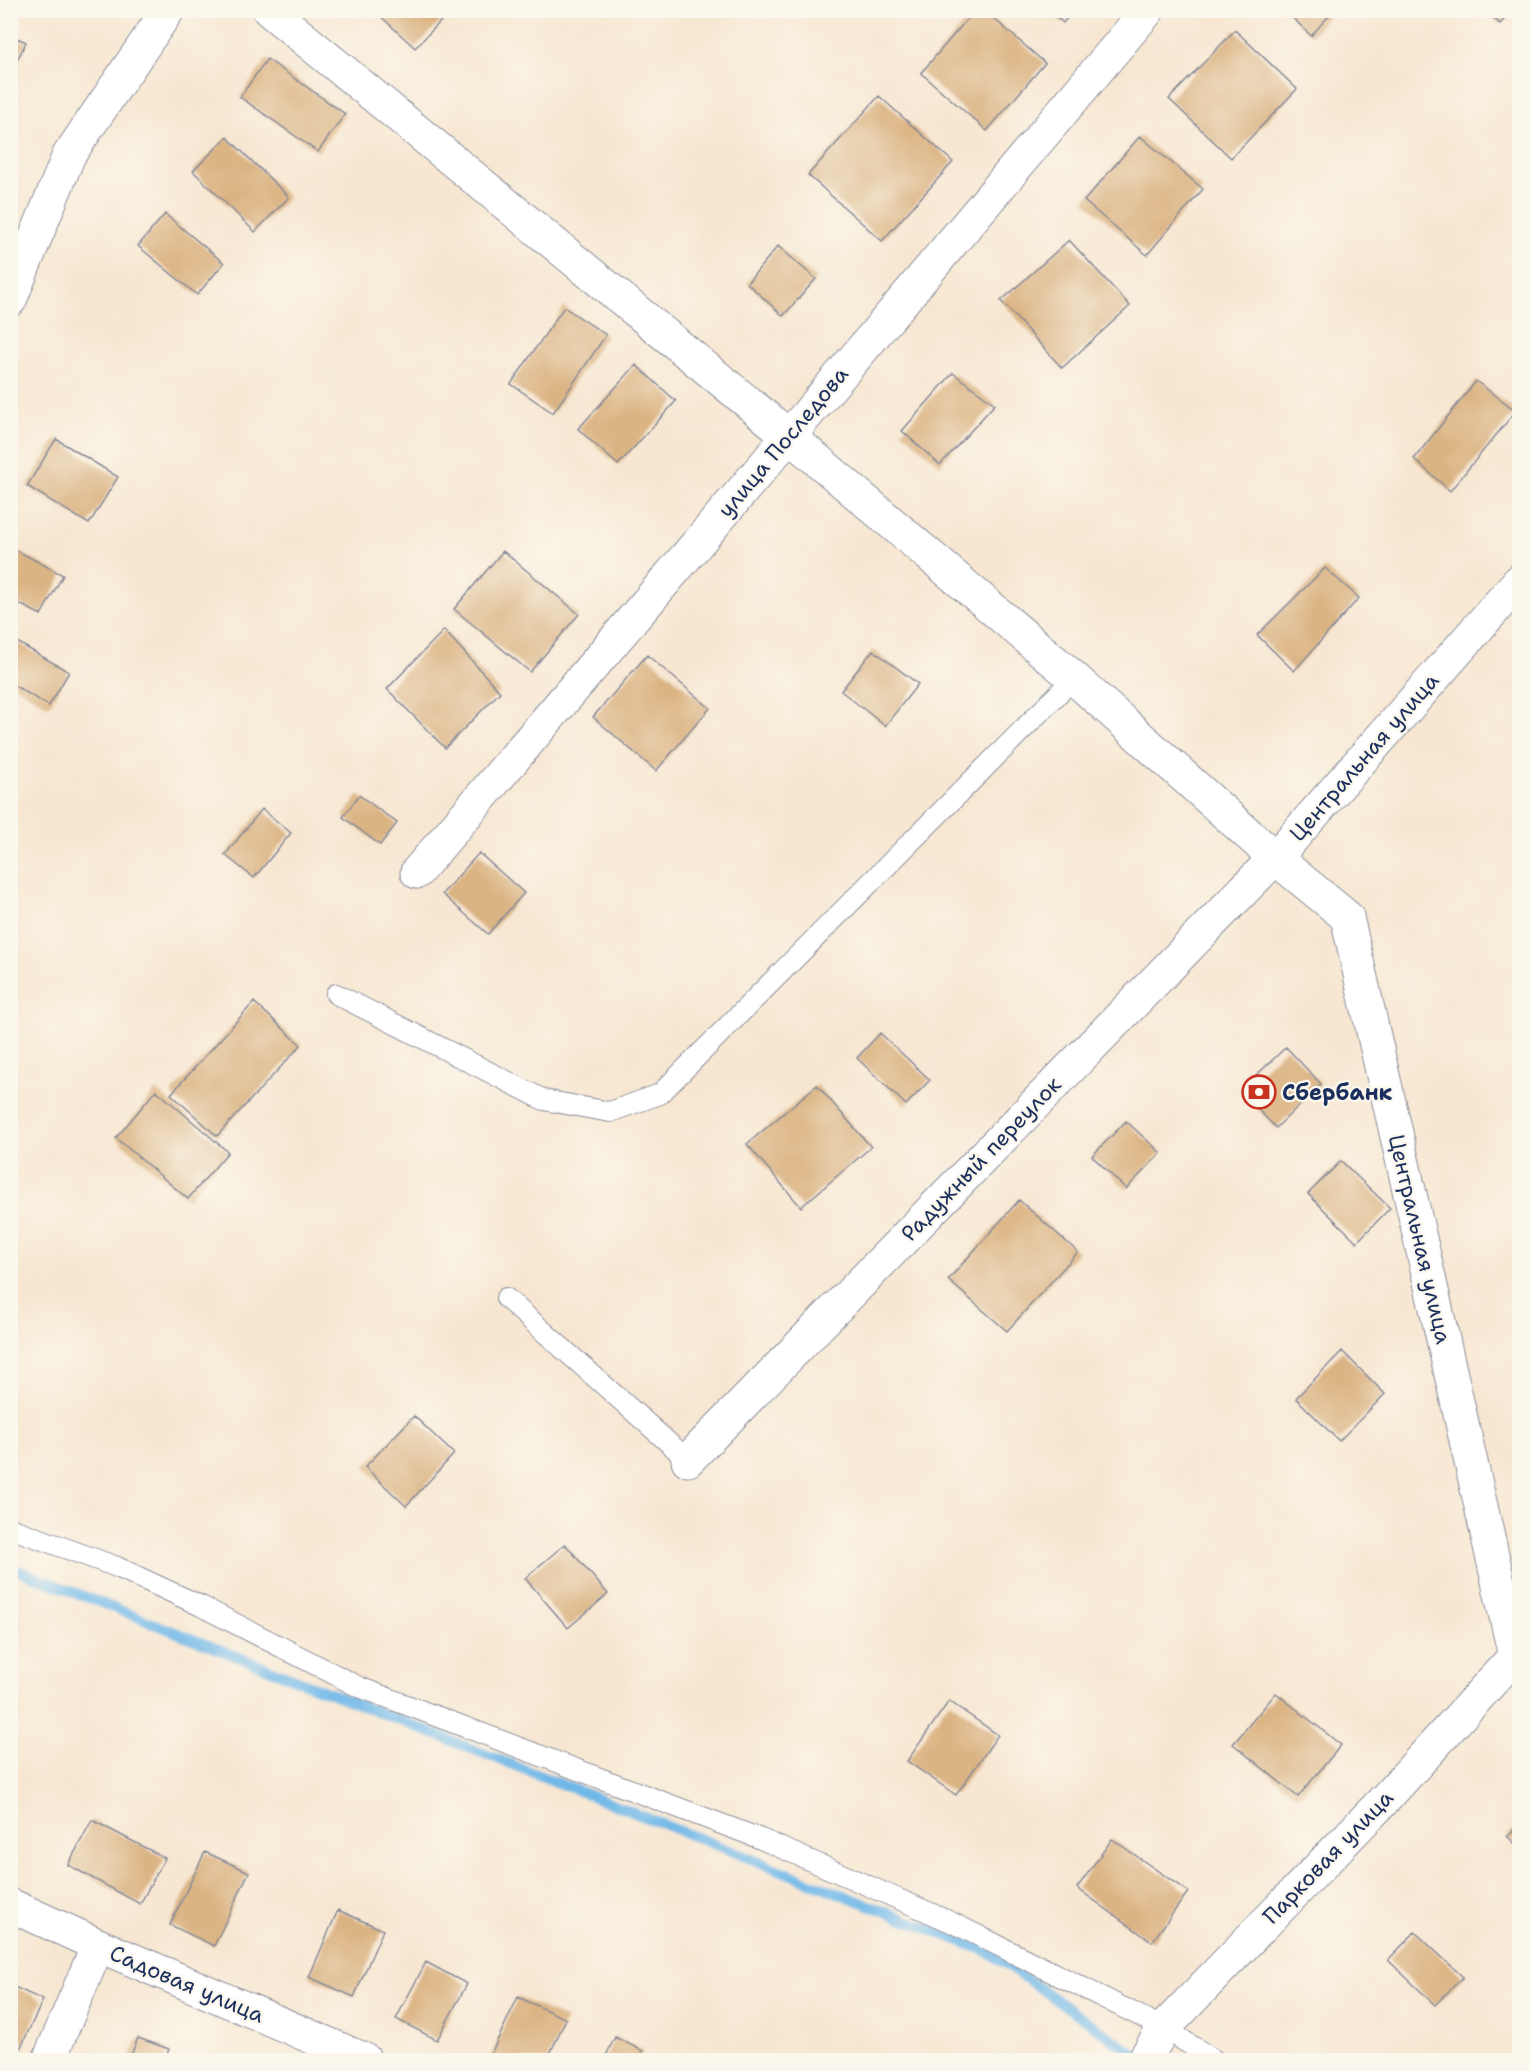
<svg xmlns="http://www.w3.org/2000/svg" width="1530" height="2071" font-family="'Shantell Sans',sans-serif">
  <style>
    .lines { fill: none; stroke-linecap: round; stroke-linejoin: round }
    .stream { stroke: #70b8e8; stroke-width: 10 }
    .building { fill: #dbb483 }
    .service-casing { stroke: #898b98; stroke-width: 22 }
    .minor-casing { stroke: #898b98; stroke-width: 35 }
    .service { stroke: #fff; stroke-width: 20 }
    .minor { stroke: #fff; stroke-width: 33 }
    .labels { text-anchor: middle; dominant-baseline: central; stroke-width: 4.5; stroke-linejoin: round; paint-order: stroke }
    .street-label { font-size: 22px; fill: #1b2f5e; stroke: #fbf7ec }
    .poi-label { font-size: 22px; font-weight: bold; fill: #1b2f5e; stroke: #fbf7ec; text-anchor: start }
  </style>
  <rect width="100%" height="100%" fill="#fbf7ec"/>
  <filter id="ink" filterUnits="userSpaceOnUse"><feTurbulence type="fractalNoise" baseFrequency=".0167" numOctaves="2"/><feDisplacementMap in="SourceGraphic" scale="12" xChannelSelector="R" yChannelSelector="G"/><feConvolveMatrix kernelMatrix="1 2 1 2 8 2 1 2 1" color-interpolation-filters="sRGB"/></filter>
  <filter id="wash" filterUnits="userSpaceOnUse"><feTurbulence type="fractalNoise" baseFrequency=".008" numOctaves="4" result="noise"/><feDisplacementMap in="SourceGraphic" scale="24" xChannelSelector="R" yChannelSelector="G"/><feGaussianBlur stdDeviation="1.35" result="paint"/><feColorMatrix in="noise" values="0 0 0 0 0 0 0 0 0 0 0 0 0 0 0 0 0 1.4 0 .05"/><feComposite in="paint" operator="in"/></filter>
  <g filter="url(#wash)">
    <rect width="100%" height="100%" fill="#f7e7d2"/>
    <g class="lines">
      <path class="stream" d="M10 1567 988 1952 1140 2058"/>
    </g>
    <g id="blocks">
      <path class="building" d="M374 10H432L442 20 415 48Z
        M975 10H984L1045 63 987 131 921 73Z
        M1049 10H1074L1063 23Z
        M1285 10H1334L1311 36Z
        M1485 10H1513L1500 24Z
        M1235 30 1297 89 1231 158 1169 99Z
        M10 35 26 42 15 65 10 63Z
        M267 59 345 114 318 152 240 97Z
        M879 96 953 162 882 241 808 175Z
        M1140 136 1203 189 1147 255 1084 201Z
        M227 137 289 197 255 232 193 171Z
        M165 214 224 263 197 295 138 246Z
        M1069 240 1130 306 1062 368 1001 301Z
        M778 246 816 279 783 316 747 283Z
        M564 307 606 335 553 413 511 384Z
        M636 365 676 401 618 465 578 429Z
        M953 373 995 404 940 465 902 431Z
        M1476 381 1516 411 1450 491 1414 459Z
        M56 439 118 477 89 524 27 486Z
        M10 547 63 575 41 615 10 599Z
        M503 551 579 614 530 672 454 609Z
        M1325 568 1359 598 1294 671 1257 635Z
        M444 630 500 692 445 748 387 689Z
        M10 638 69 672 49 706 10 683Z
        M873 650 918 684 885 726 841 691Z
        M647 655 710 708 656 771 593 717Z
        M359 795 397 823 380 845 343 817Z
        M262 809 291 833 254 878 225 855Z
        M479 853 524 893 488 934 442 894Z
        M254 1002 301 1045 217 1136 171 1094Z
        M880 1033 930 1080 906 1105 857 1058Z
        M1286 1047 1321 1084 1276 1128 1240 1091Z
        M817 1085 871 1147 801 1207 747 1144Z
        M156 1090 228 1152 188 1199 116 1138Z
        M1126 1121 1161 1153 1126 1189 1092 1156Z
        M1341 1161 1390 1208 1357 1242 1308 1194Z
        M1019 1200 1078 1252 1007 1331 948 1280Z
        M1342 1351 1385 1394 1339 1441 1296 1398Z
        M414 1416 454 1454 406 1506 365 1467Z
        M565 1544 608 1594 568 1628 525 1578Z
        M1276 1693 1341 1745 1298 1797 1233 1744Z
        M949 1701 998 1735 956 1795 907 1761Z
        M92 1820 165 1858 140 1904 68 1865Z
        M1520 1824V1848L1507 1836Z
        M1112 1839 1188 1892 1152 1942 1077 1888Z
        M205 1852 249 1872 214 1946 170 1925Z
        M338 1910 383 1930 354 1997 309 1977Z
        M1415 1932 1463 1977 1435 2005 1388 1960Z
        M426 1962 467 1984 437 2040 396 2019Z
        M10 1985 43 2000 15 2060H10Z
        M518 1997 566 2019 547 2060H488Z
        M615 2037 643 2051 639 2060H604Z
        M138 2038 169 2049 165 2060H129Z"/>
    </g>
  </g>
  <g filter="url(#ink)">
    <use href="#blocks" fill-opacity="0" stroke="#898b98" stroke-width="1.5"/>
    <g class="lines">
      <defs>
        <path id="service" d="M336 994 544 1100 610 1112 660 1094 1074 678
          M506 1298 688 1460
          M10 1528 117 1567 201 1606 359 1687 761 1839 951 1922 1164 2028 1214 2060"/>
        <path id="minor" d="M269 10 789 436 1074 678 1275 858 688 1460
          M10 300 69 155 168 10
          M1520 580 1275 858 1347 917 1515 1656 1520 1660
          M417 872 789 436 1148 10
          M10 1905 98 1945 365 2060
          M49 2060 98 1945
          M1144 2060 1164 2028 1385 1799 1515 1656"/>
      </defs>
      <use href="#service" class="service-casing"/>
      <use href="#minor" class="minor-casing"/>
      <use href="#service" class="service"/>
      <use href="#minor" class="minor"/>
    </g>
  </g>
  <defs>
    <symbol id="bank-ring" viewBox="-11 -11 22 22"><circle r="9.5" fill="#fbf7ec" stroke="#c8321e" stroke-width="1.5"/><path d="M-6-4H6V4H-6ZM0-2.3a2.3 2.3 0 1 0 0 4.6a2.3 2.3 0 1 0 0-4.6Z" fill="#c8321e"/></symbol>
  </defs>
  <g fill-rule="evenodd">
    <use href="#bank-ring" x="1240" y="1073" width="38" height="38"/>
  </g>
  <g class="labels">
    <g class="street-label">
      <text transform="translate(783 442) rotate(-50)">улица Последова</text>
      <text transform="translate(1364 757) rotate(-49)">Центральная улица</text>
      <text transform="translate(981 1159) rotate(-46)">Радужный переулок</text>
      <text transform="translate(1420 1239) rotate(77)">Центральная улица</text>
      <text transform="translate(1328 1857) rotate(-46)">Парковая улица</text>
      <text transform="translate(187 1984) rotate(23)">Садовая улица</text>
    </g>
    <g class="poi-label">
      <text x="1282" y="1092">Сбербанк</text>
    </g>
  </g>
  <rect width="1530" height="2071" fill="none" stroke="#fbf7ec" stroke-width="36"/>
</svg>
